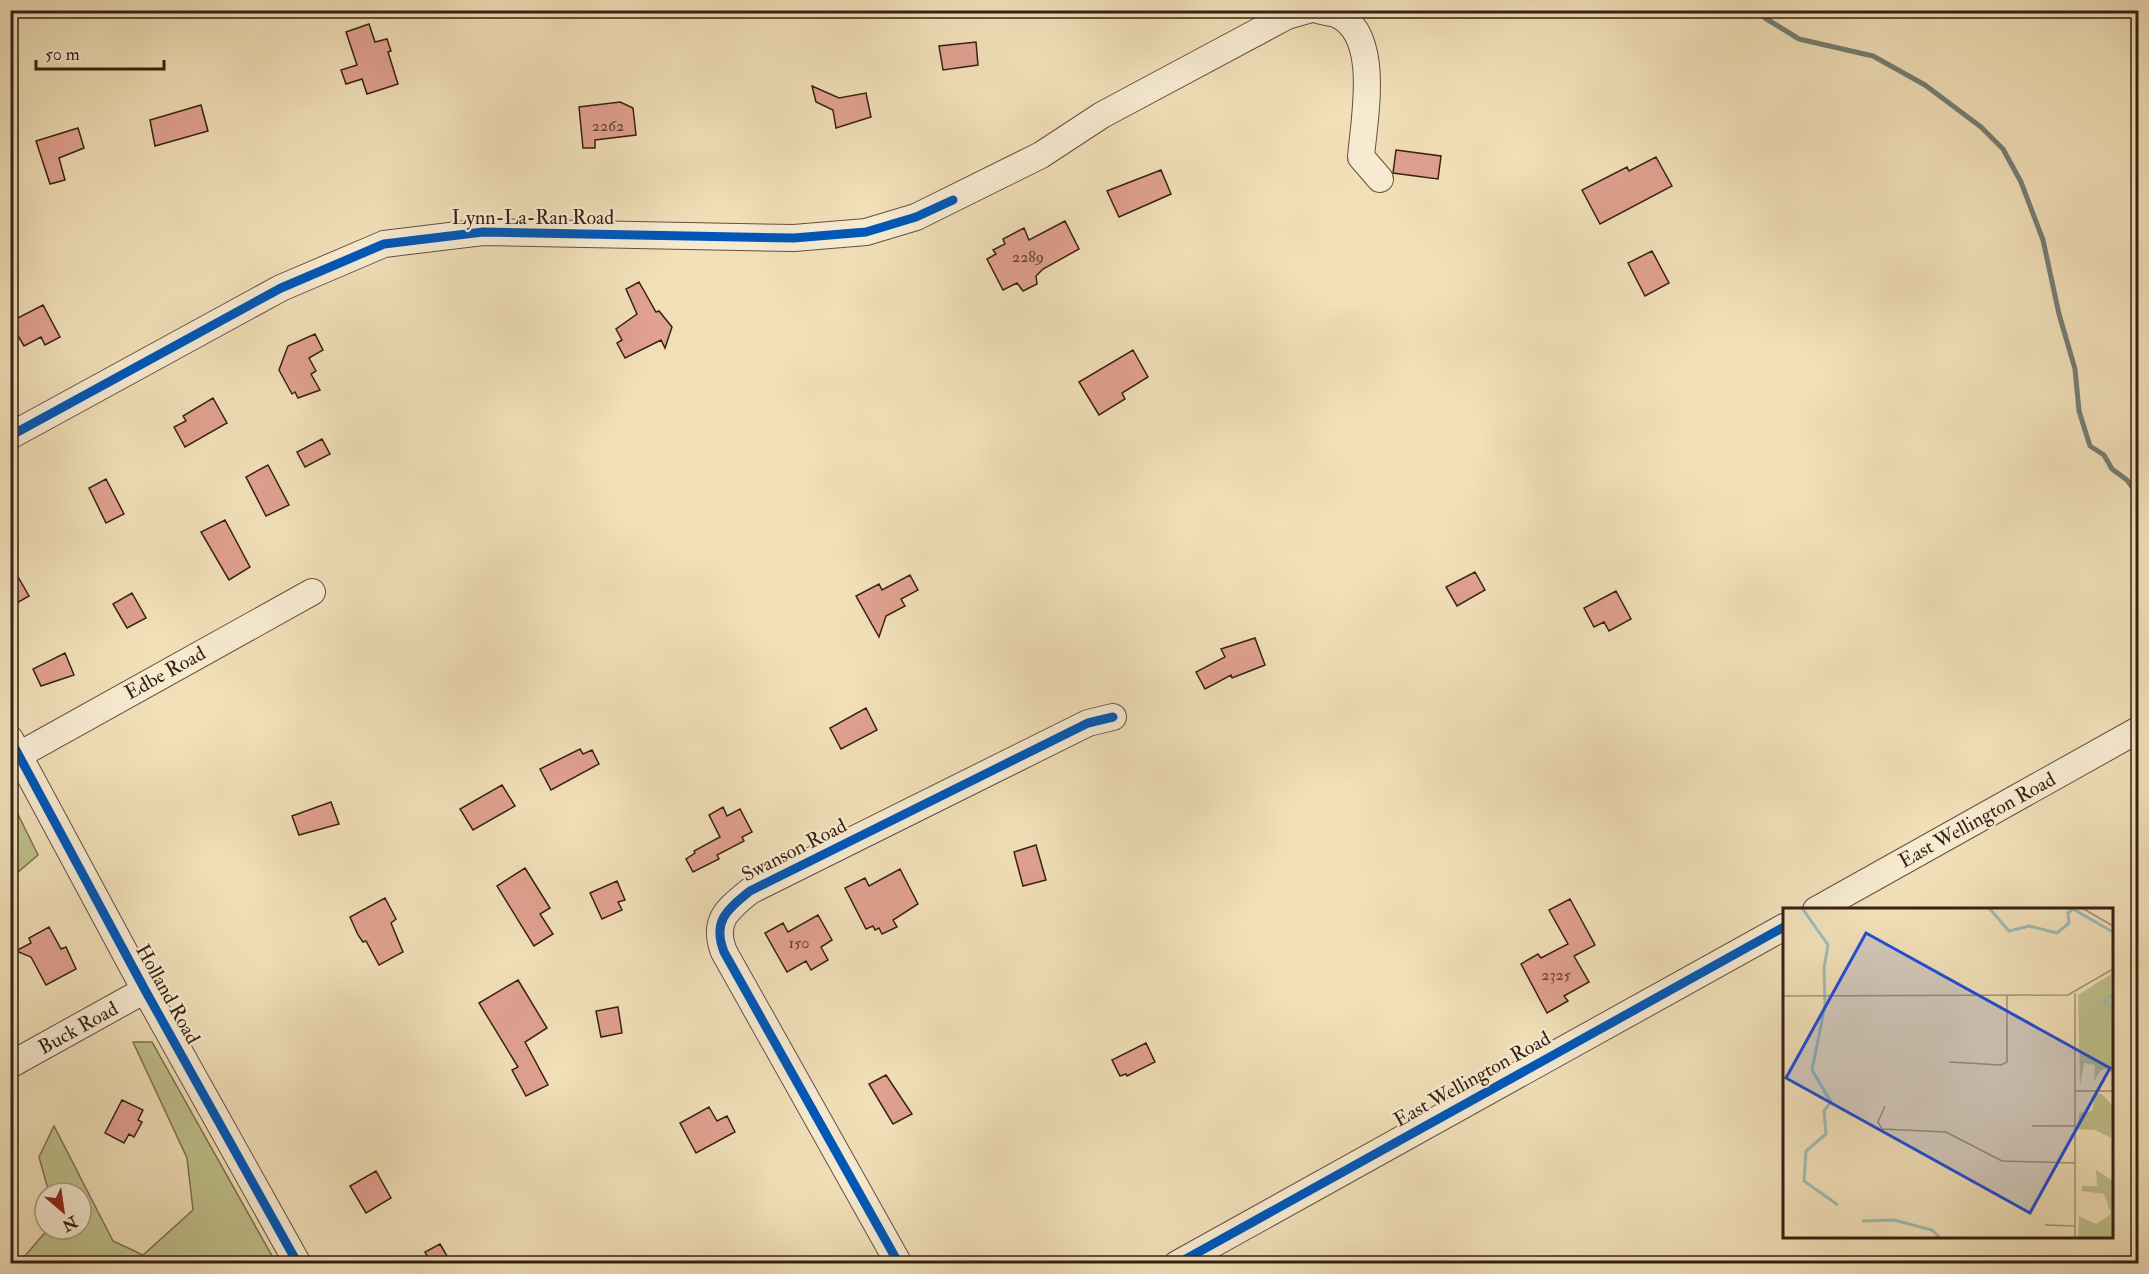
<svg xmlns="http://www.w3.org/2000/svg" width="2149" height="1274" font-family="'IM FELL Double Pica',serif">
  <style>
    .green { fill: #bfc08b; stroke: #7b704e; stroke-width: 1.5 }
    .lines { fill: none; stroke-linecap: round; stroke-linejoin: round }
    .stream { stroke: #747e74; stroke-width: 5 }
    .building { fill: #e0a190; stroke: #372112; stroke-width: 1.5 }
    .minor-casing { stroke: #66503c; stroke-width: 28 }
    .minor { stroke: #f6ead1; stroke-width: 26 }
    .cycleway-casing { stroke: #f6ead1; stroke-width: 13 }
    .cycleway { stroke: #0057b8; stroke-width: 9 }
    .labels { text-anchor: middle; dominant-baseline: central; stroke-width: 4.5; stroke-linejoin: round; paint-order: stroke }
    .number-label { font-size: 16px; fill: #614132 }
    .street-label { font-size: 20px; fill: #372112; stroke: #f6ead1 }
    .inset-river { fill: none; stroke: #9cbcb5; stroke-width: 3 }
    .inset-road { fill: none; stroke: #a79376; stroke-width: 1.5 }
    .view { fill: #1d4ed8; fill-opacity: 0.15; stroke: #1d4ed8; stroke-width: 3 }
    .inset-edge { fill: none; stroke: #372112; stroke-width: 3 }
  </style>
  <rect width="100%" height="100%" fill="#f1dfb8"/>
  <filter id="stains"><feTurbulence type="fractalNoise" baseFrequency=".00333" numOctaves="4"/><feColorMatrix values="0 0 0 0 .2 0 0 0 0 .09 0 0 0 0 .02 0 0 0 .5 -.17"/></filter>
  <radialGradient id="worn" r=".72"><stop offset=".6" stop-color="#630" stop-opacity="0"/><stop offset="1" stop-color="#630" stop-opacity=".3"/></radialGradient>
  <path class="green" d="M11 800 38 855 11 878H10Z
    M133 1042H152L276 1263H11H19L48 1229H81V1193H49L39 1157 54 1126 113 1241 143 1255 193 1210 187 1158Z"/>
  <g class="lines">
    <path class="stream" d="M1761 10 1765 18 1799 39 1873 56 1925 85 1981 127 2003 149 2021 182 2043 240 2059 314 2075 369 2079 411 2090 446 2104 455 2112 469 2127 480 2138 495"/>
  </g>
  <path class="building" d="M369 24 375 42 387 39 391 51 388 52 398 84 367 94 362 79 346 84 341 70 357 65 346 32Z
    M976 42 978 65 943 70 939 46Z
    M812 86 839 98 866 93 871 117 836 128 833 110 816 102Z
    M620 102 633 108 636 135 595 140V148H583L579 107Z
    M201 105 208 131 155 146 150 120Z
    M78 128 84 148 59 158 65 180 50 184 36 141Z
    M1396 150 1441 156 1438 179 1393 173Z
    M1656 157 1672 186 1600 224 1582 190 1627 167 1629 171Z
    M1161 170 1171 194 1119 217 1107 191Z
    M1065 221 1079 249 1043 269 1036 276 1037 284 1023 291 1017 283 1003 290 987 259 996 254 993 250 1005 244 1003 239 1024 228 1029 240Z
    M1652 251 1669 283 1645 296 1628 263Z
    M639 282 656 312 659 311 672 327 665 348 661 340 625 358 617 343 622 340 616 329 637 314 626 289Z
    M43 305 60 337 45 345 41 337 24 346 10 322Z
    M315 334 323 350 309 358 316 371 311 374 320 390 298 398 295 392 292 394 279 370 288 346Z
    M1133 350 1148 377 1122 393 1125 399 1099 415 1079 382Z
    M213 398 227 423 185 447 174 427 186 421 183 416Z
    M322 439 330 454 305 467 297 452Z
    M268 465 289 505 266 516 246 477Z
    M106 479 124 514 106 523 89 488Z
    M225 520 250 567 229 580 201 532Z
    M10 563 29 596 10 607Z
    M1475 572 1485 590 1457 606 1446 587Z
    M910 575 918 590 901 599 905 606 886 616 879 637 856 596 879 584 882 590Z
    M1616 591 1631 619 1609 631 1604 622 1594 627 1584 608Z
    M132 593 146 618 127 628 113 604Z
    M1255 638 1265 665 1232 678 1231 675 1205 689 1196 672 1225 657 1221 649Z
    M65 653 74 675 41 686 33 669Z
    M866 708 877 730 841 749 830 728Z
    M580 749 583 754 592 750 599 764 551 790 540 769Z
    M502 785 515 806 473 830 460 809Z
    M331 802 339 824 299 835 292 816Z
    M723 807 727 816 740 809 752 832 742 837 744 841 717 855 719 859 693 872 686 859 695 853 694 851 720 837 709 815Z
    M1036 845 1046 880 1023 886 1014 852Z
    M525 868 550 908 540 914 553 934 534 946 497 886Z
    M900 869 918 904 893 920 897 927 882 934 879 928 875 930 873 926 866 929 845 888 865 878 869 886Z
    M617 881 625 900 618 902 622 910 602 919 590 893Z
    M385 898 396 919 391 923 403 952 379 965 366 941 363 942 358 935 350 917Z
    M1570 899 1595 945 1574 956 1589 982 1564 996 1568 1001 1547 1013 1521 964 1538 954 1541 958 1568 944 1549 910Z
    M818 915 832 940 821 947 828 960 811 970 806 961 787 972 765 933 783 923 788 932Z
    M49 927 61 949 66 947 76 969 46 985 31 957 16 951 31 943 29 938Z
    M518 980 547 1028 525 1042 548 1085 526 1096 512 1070 518 1067 479 1003Z
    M618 1007 622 1033 601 1037 596 1011Z
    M1146 1043 1155 1062 1127 1076 1126 1074 1120 1076 1112 1060Z
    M886 1075 912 1114 893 1124 869 1084Z
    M122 1100 143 1110 138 1120 142 1122 134 1137 129 1134 124 1143 105 1133Z
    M709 1107 717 1121 727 1116 735 1132 696 1153 680 1123Z
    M376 1171 391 1198 366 1213 350 1186Z
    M440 1244 451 1263H431L425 1252Z"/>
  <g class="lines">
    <defs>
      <path id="minor" d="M1318 10C1323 12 1330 12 1336 14 1382 33 1364 119 1361 157L1380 179
        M10 436 281 288 384 244 483 232 794 238 866 232 916 217 1041 155 1102 115 1287 16 1308 10
        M10 739 145 990 298 1264
        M19 755 312 592
        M1816 910 2138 730
        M10 1065 145 990
        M899 1264 724 952C712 921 727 910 750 891L1088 723 1113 717
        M1177 1264 1784 927"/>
    </defs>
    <use href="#minor" class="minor-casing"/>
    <use href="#minor" class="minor"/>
    <defs>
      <path id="cycleway" d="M10 436 281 288 384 244 483 232 794 238 866 232 916 217 953 200
        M10 739 145 990 298 1264
        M899 1264 724 952C712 921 727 910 750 891L1088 723 1113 717
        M1177 1264 1784 927"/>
    </defs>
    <use href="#cycleway" class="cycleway-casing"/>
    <use href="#cycleway" class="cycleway"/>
  </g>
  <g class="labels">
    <g class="number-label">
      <text x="608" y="126">2262</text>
      <text x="1028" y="257">2289</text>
      <text x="799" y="943">150</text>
      <text x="1556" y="975">2325</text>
    </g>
    <g class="street-label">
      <text x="533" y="217">Lynn-La-Ran Road</text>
      <text transform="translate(165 673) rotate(-29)">Edbe Road</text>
      <text transform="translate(1977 820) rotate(-29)">East Wellington Road</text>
      <text transform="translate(794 850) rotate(-27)">Swanson Road</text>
      <text transform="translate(168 994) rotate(61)">Holland Road</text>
      <text transform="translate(78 1028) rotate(-29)">Buck Road</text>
      <text transform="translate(1472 1079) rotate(-29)">East Wellington Road</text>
    </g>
  </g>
  <g transform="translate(1783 908)">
    <rect width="330" height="330" fill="#f1dfb8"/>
    <path d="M328 66 330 165 324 160 317 163 311 174 312 157 301 155 297 178 295 87ZM312 186H319L330 198 328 230 312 222 295 221 296 205 309 203ZM313 262 330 273V330H295L296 308 313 316 328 306 321 286 299 283V278H314Z" fill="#bfc08b"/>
    <path class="inset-river" d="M19 0 45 37 41 60 42 97 29 162 48 194 41 203 43 226 23 243 21 273 55 297M206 0 226 23 246 18 274 25 286 15 285 5 290 1 330 24M330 87 320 92 330 102M79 313 111 312 149 322 157 330"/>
    <path class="inset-road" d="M299 0 330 18M0 88 285 87 330 61M166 154 218 157 224 154V88M292 183H330M102 198 95 214 99 221 163 224 219 253 292 255M249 218H292M262 317 292 318M292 330V85"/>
    <path class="view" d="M83 25 327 160 247 305 3 170Z"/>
    <rect width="330" height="330" class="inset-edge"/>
  </g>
  <rect width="2149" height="1274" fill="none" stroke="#f1dfb8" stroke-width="36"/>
  <rect x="12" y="12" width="2125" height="1250" fill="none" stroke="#372112" stroke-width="3"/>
  <rect x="18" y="18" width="2113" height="1238" fill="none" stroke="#372112" stroke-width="1.5"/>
  <g transform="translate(63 1211) rotate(151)"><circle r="28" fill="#f6ead1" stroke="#aa9a85" stroke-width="1.5"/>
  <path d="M0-4.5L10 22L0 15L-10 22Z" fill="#8f2418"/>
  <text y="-9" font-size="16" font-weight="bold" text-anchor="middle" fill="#372112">N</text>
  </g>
  <path d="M36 60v9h128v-9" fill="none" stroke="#372112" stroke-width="3"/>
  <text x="45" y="60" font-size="18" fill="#372112" stroke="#f6ead1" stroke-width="4.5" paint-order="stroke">50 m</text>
  <rect width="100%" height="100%" filter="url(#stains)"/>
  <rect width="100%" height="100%" fill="url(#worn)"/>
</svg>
